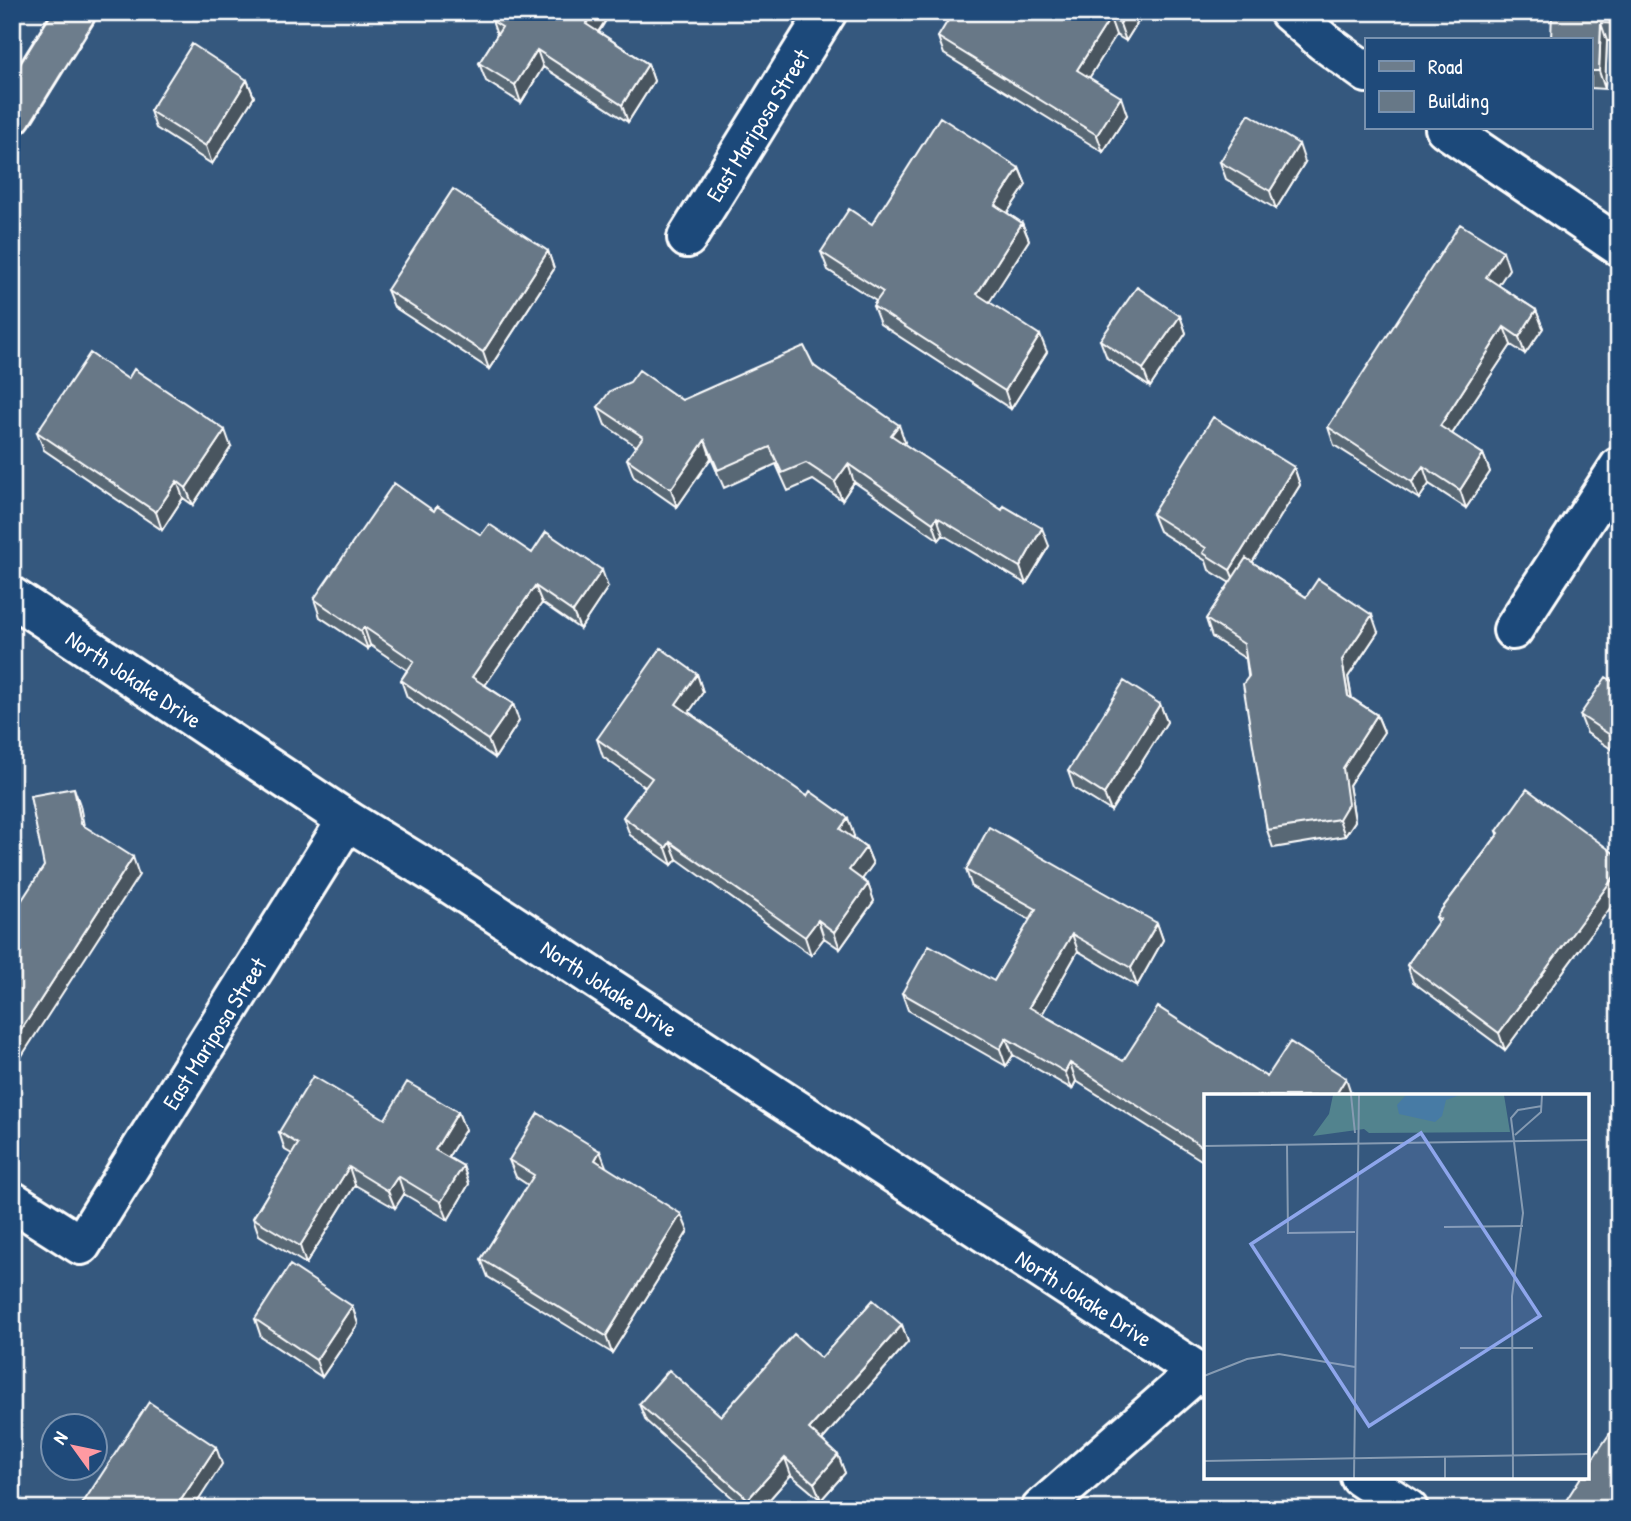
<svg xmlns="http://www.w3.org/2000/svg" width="1631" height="1521" font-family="'Patrick Hand',sans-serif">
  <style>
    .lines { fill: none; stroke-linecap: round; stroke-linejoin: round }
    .minor-casing { stroke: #fff; stroke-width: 44 }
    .major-casing { stroke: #fff; stroke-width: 44 }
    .minor { stroke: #1f4a7a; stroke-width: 38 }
    .major { stroke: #6d7d8c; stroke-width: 38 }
    .wall { fill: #596774; stroke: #fff; stroke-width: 2 }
    .shaded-wall { fill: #48545e; stroke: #fff; stroke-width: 2 }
    .building { fill: #677887; stroke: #fff; stroke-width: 2 }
    .labels { text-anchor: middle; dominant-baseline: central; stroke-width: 5; stroke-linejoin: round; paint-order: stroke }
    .street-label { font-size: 23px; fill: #fff; stroke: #1f4a7a }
    .inset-road { fill: none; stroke: #869bb2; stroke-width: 2 }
    .view { fill: #8ea6ec; fill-opacity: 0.15; stroke: #8ea6ec; stroke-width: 3.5 }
    .inset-edge { fill: none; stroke: #fff; stroke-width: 3.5 }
  </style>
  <rect width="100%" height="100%" fill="#35587e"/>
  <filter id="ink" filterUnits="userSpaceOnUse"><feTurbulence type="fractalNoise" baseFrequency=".0143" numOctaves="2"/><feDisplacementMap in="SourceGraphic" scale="14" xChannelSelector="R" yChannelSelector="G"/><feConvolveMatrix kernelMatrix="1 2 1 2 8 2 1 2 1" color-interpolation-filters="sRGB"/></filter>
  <g filter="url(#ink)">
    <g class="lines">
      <defs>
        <g id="minor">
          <path d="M1289 12 1324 42 1367 73"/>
          <path d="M1445 128 1619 246"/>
          <path id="s1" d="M687 238 827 12"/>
          <path id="s2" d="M12 597 347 820 443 879 1206 1377"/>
          <path d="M1513 630 1619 467"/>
          <path id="s3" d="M12 1201 81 1245 347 820"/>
          <path d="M1360 1477 1408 1509"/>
          <path d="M1041 1509 1197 1372"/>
        </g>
        <path id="major" d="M12 115 76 12"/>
      </defs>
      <use href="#minor" class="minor-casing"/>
      <use href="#major" class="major-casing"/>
      <use href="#minor" class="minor"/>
      <use href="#major" class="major"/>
    </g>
    <path class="wall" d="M498 12H611L599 32 648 64 654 81 628 122 543 67 521 103 486 81 479 63 497 35 492 21Z
      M1144 12 1126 41 1116 35 1089 78 1127 115 1103 152 944 54 938 37Z
      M1552 12H1619V41H1607L1605 89 1591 88V40Z
      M247 80 254 97 212 164 156 128 150 111Z
      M1220 162H1305L1276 209 1226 179Z
      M1019 168 1026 185 1007 213 1022 223 1029 240 989 302 1047 352 1011 409 880 324 873 306 876 301 828 270 821 252 872 224Z
      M548 251 554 269 489 369 394 307 387 290Z
      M1509 269 1498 285 1536 310 1543 328 1525 354 1511 345 1452 434 1483 454 1490 472 1466 508 1429 484 1419 499 1334 445 1328 427Z
      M1180 316 1186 333 1150 387 1107 358 1100 340Z
      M814 366 905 442 904 444 1049 546 1026 584 943 535 939 540 854 482 842 500 813 480 788 491 776 464 724 488 711 458 677 507 634 477 627 459 636 446 605 425 598 407 682 400Z
      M37 432 231 447 193 505 183 498 162 530 44 450Z
      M1294 467 1300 485 1252 562 1306 597 1378 632 1348 677 1352 698 1377 715 1384 732 1349 785 1355 821 1345 836 1273 848 1267 830 1246 659 1212 637 1206 619 1230 583 1209 570 1206 561 1159 531 1152 514Z
      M434 511 481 535 532 553 608 587 580 629 542 603 485 685 513 704 519 721 495 758 407 697 401 680 407 670 370 645 368 649 320 617 314 599Z
      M697 674 703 692 689 712 854 836 853 837 866 847 873 864 862 879 868 884 874 901 840 949 824 938 811 955 677 859 672 865 630 835 623 817 645 787 603 757 597 739Z
      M1619 685V754L1587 733 1580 715Z
      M1160 704 1167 722 1111 811 1074 788 1068 771Z
      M1497 831 1619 857V896L1505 1050 1413 982 1407 965 1438 922 1436 917 1498 834Z
      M966 870 1157 923 1163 940 1137 986 1078 951 1042 1014 1123 1061 1267 1077 1352 1096H1206V1163L1076 1081 1072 1089 1013 1055 1006 1066 908 1010 902 993 994 981 1030 920 972 887Z
      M458 1112 465 1130 448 1157 463 1166 469 1184 448 1220 404 1194 395 1208 355 1185 306 1264 259 1235 253 1218 292 1154 285 1150 279 1132 385 1119Z
      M509 1160 606 1167 688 1231 612 1353 488 1277 481 1259 528 1185 516 1177Z
      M352 1306 358 1324 322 1377 261 1337 255 1319Z
      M902 1325 908 1342 822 1440 838 1455 845 1473 821 1500 791 1475 761 1509H745L646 1421 639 1404 721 1416 821 1358Z
      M1565 1502 1619 1509H1567Z"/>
    <path class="shaded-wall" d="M594 12H611L592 41 586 24Z
      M1126 12H1144L1126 41 1120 24Z
      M1110 18 1116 35 1083 88 1077 70Z
      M1601 23 1607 41 1605 89 1599 71Z
      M537 50 543 67 521 103 515 85Z
      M648 64 654 81 628 122 622 105Z
      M247 80 254 97 212 164 206 146Z
      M1121 97 1127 115 1103 152 1097 135Z
      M1299 144 1305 162 1276 209 1270 191Z
      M1019 168 1026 185 1001 222 995 205Z
      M1022 223 1029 240 983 312 977 294Z
      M548 251 554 269 489 369 483 352Z
      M1503 251 1509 269 1492 295 1486 277Z
      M1536 310 1543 328 1525 354 1519 337Z
      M1180 316 1186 333 1150 387 1143 369Z
      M1504 327 1511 345 1446 443 1440 426Z
      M1040 335 1047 352 1011 409 1005 391Z
      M899 425 905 442 898 452 891 435Z
      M225 430 231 447 193 505 186 488Z
      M705 440 711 458 677 507 671 489Z
      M1483 454 1490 472 1466 508 1460 490Z
      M848 464 854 482 842 500 835 482Z
      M1423 466 1429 484 1419 499 1412 482Z
      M1294 467 1300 485 1237 587 1230 570Z
      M177 481 183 498 162 530 156 512Z
      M937 517 943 535 939 540 933 523Z
      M1042 528 1049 546 1026 584 1020 567Z
      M602 570 608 587 580 629 573 612Z
      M535 586 542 603 479 694 472 677Z
      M1372 615 1378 632 1348 677 1354 713 1348 696 1342 660Z
      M364 627 370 645 368 649 361 631Z
      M697 674 703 692 683 721 676 704Z
      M513 704 519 721 495 758 488 740Z
      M1160 704 1167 722 1111 811 1104 794Z
      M1377 715 1384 732 1349 785 1355 821 1345 836 1339 819 1343 768Z
      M74 788 80 805 87 842 81 824Z
      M848 818 854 836 847 846 840 829Z
      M670 842 677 859 672 865 666 848Z
      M866 847 873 864 856 888 849 870Z
      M133 857 139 875 12 1071V1044Z
      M1619 870V896L1505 1050 1499 1033Z
      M868 884 874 901 840 949 834 932Z
      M818 920 824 938 811 955 805 937Z
      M1157 923 1163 940 1137 986 1131 968Z
      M1072 934 1078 951 1036 1025 1029 1007Z
      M1006 1038 1013 1055 1006 1066 1000 1049Z
      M1070 1063 1076 1081 1072 1089 1065 1072Z
      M1346 1078 1352 1096H1335Z
      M458 1112 465 1130 442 1167 435 1150Z
      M600 1151 607 1169 595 1160Z
      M463 1166 469 1184 448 1220 441 1202Z
      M349 1167 355 1185 306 1264 300 1246Z
      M398 1176 404 1194 395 1208 388 1191Z
      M681 1214 688 1231 612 1353 606 1336Z
      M352 1306 358 1324 322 1377 316 1360Z
      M902 1325 908 1342 816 1447 809 1429Z
      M216 1447 222 1464 193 1509H175Z
      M838 1455 845 1473 821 1500 814 1483Z
      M785 1458 791 1475 761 1509H751L748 1499Z"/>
    <path class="building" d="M498 12H594L586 24 648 64 622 105 537 50 515 85 479 63 502 27 492 21Z
      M953 12H1126L1120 24 1110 18 1077 70 1121 97 1097 135 938 37Z
      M1552 12H1619V24L1601 23 1599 71H1591V40H1551Z
      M192 44 247 80 206 146 150 111Z
      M1249 114 1299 144 1270 191 1220 162Z
      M940 117 1019 168 995 205 1022 223 977 294 1040 335 1005 391 873 306 883 292 821 252 849 209 872 224Z
      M453 189 548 251 483 352 387 290Z
      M1460 224 1503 251 1486 277 1536 310 1519 337 1504 327 1440 426 1483 454 1460 490 1423 466 1412 482 1328 427Z
      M1137 287 1180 316 1143 369 1100 340Z
      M804 346 814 366 899 425 891 435 1002 510 1004 506 1042 528 1020 567 937 517 933 523 848 464 835 482 806 463 782 473 770 447 718 470 705 440 671 489 627 459 643 437 598 407 610 391 630 382 639 370 682 400Z
      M90 353 128 379 134 369 225 430 186 488 177 481 156 512 37 432Z
      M1213 417 1294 467 1230 570 1203 553 1206 548 1152 514Z
      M394 483 434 511 437 506 481 535 489 524 532 553 546 532 602 570 573 612 535 586 472 677 513 704 488 740 401 680 414 661 364 627 361 631 314 599Z
      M1246 558 1306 597 1318 579 1372 615 1342 660 1348 696 1377 715 1343 768 1348 804 1339 819 1267 830 1243 684 1249 676 1244 644 1206 619Z
      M661 648 697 674 676 704 807 796 810 791 848 818 840 829 866 847 849 870 868 884 834 932 818 920 805 937 670 842 666 848 623 817 652 778 597 739Z
      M1606 677 1619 685V741L1580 715Z
      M1124 681 1160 704 1104 794 1068 771Z
      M74 788 81 824 133 857 12 1044V897L20 903 44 866 30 796Z
      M1527 789 1619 857V870L1499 1033 1407 965 1440 919 1436 917 1499 833 1497 831Z
      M989 827 1157 923 1131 968 1072 934 1029 1007 1123 1061 1158 1007 1267 1077 1290 1042 1346 1078 1335 1096H1206V1149L1070 1063 1065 1072 1006 1038 1000 1049 902 993 929 945 994 981 1036 909 966 870Z
      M313 1076 385 1119 407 1082 458 1112 435 1150 463 1166 441 1202 398 1176 388 1191 349 1167 300 1246 253 1218 298 1144 279 1132Z
      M538 1113 600 1151 595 1160 681 1214 606 1336 481 1259 534 1175 509 1160Z
      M290 1265 352 1306 316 1360 255 1319Z
      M873 1300 902 1325 809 1429 838 1455 814 1483 785 1458 748 1499 639 1404 669 1370 721 1416 794 1334 821 1358Z
      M149 1402 216 1447 175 1509H79Z
      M1619 1420V1509H1575L1565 1502 1581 1477H1587V1467Z"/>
  </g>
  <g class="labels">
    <g class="street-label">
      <text stroke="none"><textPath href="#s1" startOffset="133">East Mariposa Street</textPath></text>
      <text stroke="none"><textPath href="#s2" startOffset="147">North Jokake Drive</textPath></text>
      <text stroke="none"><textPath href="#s2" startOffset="714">North Jokake Drive</textPath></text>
      <text stroke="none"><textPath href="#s3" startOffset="332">East Mariposa Street</textPath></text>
      <text stroke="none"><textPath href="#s2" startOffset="1281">North Jokake Drive</textPath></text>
    </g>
  </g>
  <g transform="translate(1204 1094)">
    <rect width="385" height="385" fill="#35587e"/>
    <path d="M129 1H300L306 38 165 39 160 35 109 42 125 20Z" fill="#52838e"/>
    <path d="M202 1H256L242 6 238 22 231 28 195 20 193 11Z" fill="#477ba5"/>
    <path class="inset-road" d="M147 1 151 39M311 41 337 18 338 1M83 51 84 139 151 138M0 52 385 46M240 133 319 132M256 254H329M0 282 43 265 75 260 151 273M0 367 385 360M150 384 155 1M241 384V362M309 384 308 202 319 119 307 24 314 16 338 12"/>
    <path class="view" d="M217 39 336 222 165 332 47 150Z"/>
    <rect width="385" height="385" class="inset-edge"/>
  </g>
  <rect width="1631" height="1521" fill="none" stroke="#1f4a7a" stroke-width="42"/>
  <rect x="21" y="21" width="1589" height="1479" fill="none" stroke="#fff" stroke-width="2.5" filter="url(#ink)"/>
  <rect x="1365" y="38" width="228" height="91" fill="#1f4a7a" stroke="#7992af" stroke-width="2"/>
  <rect x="1379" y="61" width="35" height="10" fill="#6d7d8c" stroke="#7992af" stroke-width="2"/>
  <text x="1428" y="74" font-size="21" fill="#ffffff">Road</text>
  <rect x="1379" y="91" width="35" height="21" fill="#677887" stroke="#7992af" stroke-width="2"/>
  <text x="1428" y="108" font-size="21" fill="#ffffff">Building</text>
  <g transform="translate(74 1447) rotate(303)"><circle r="33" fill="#1f4a7a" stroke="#7992af" stroke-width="2"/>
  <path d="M0-5L12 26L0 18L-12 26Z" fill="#ff9aa2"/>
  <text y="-10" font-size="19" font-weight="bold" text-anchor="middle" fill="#ffffff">N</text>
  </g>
</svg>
